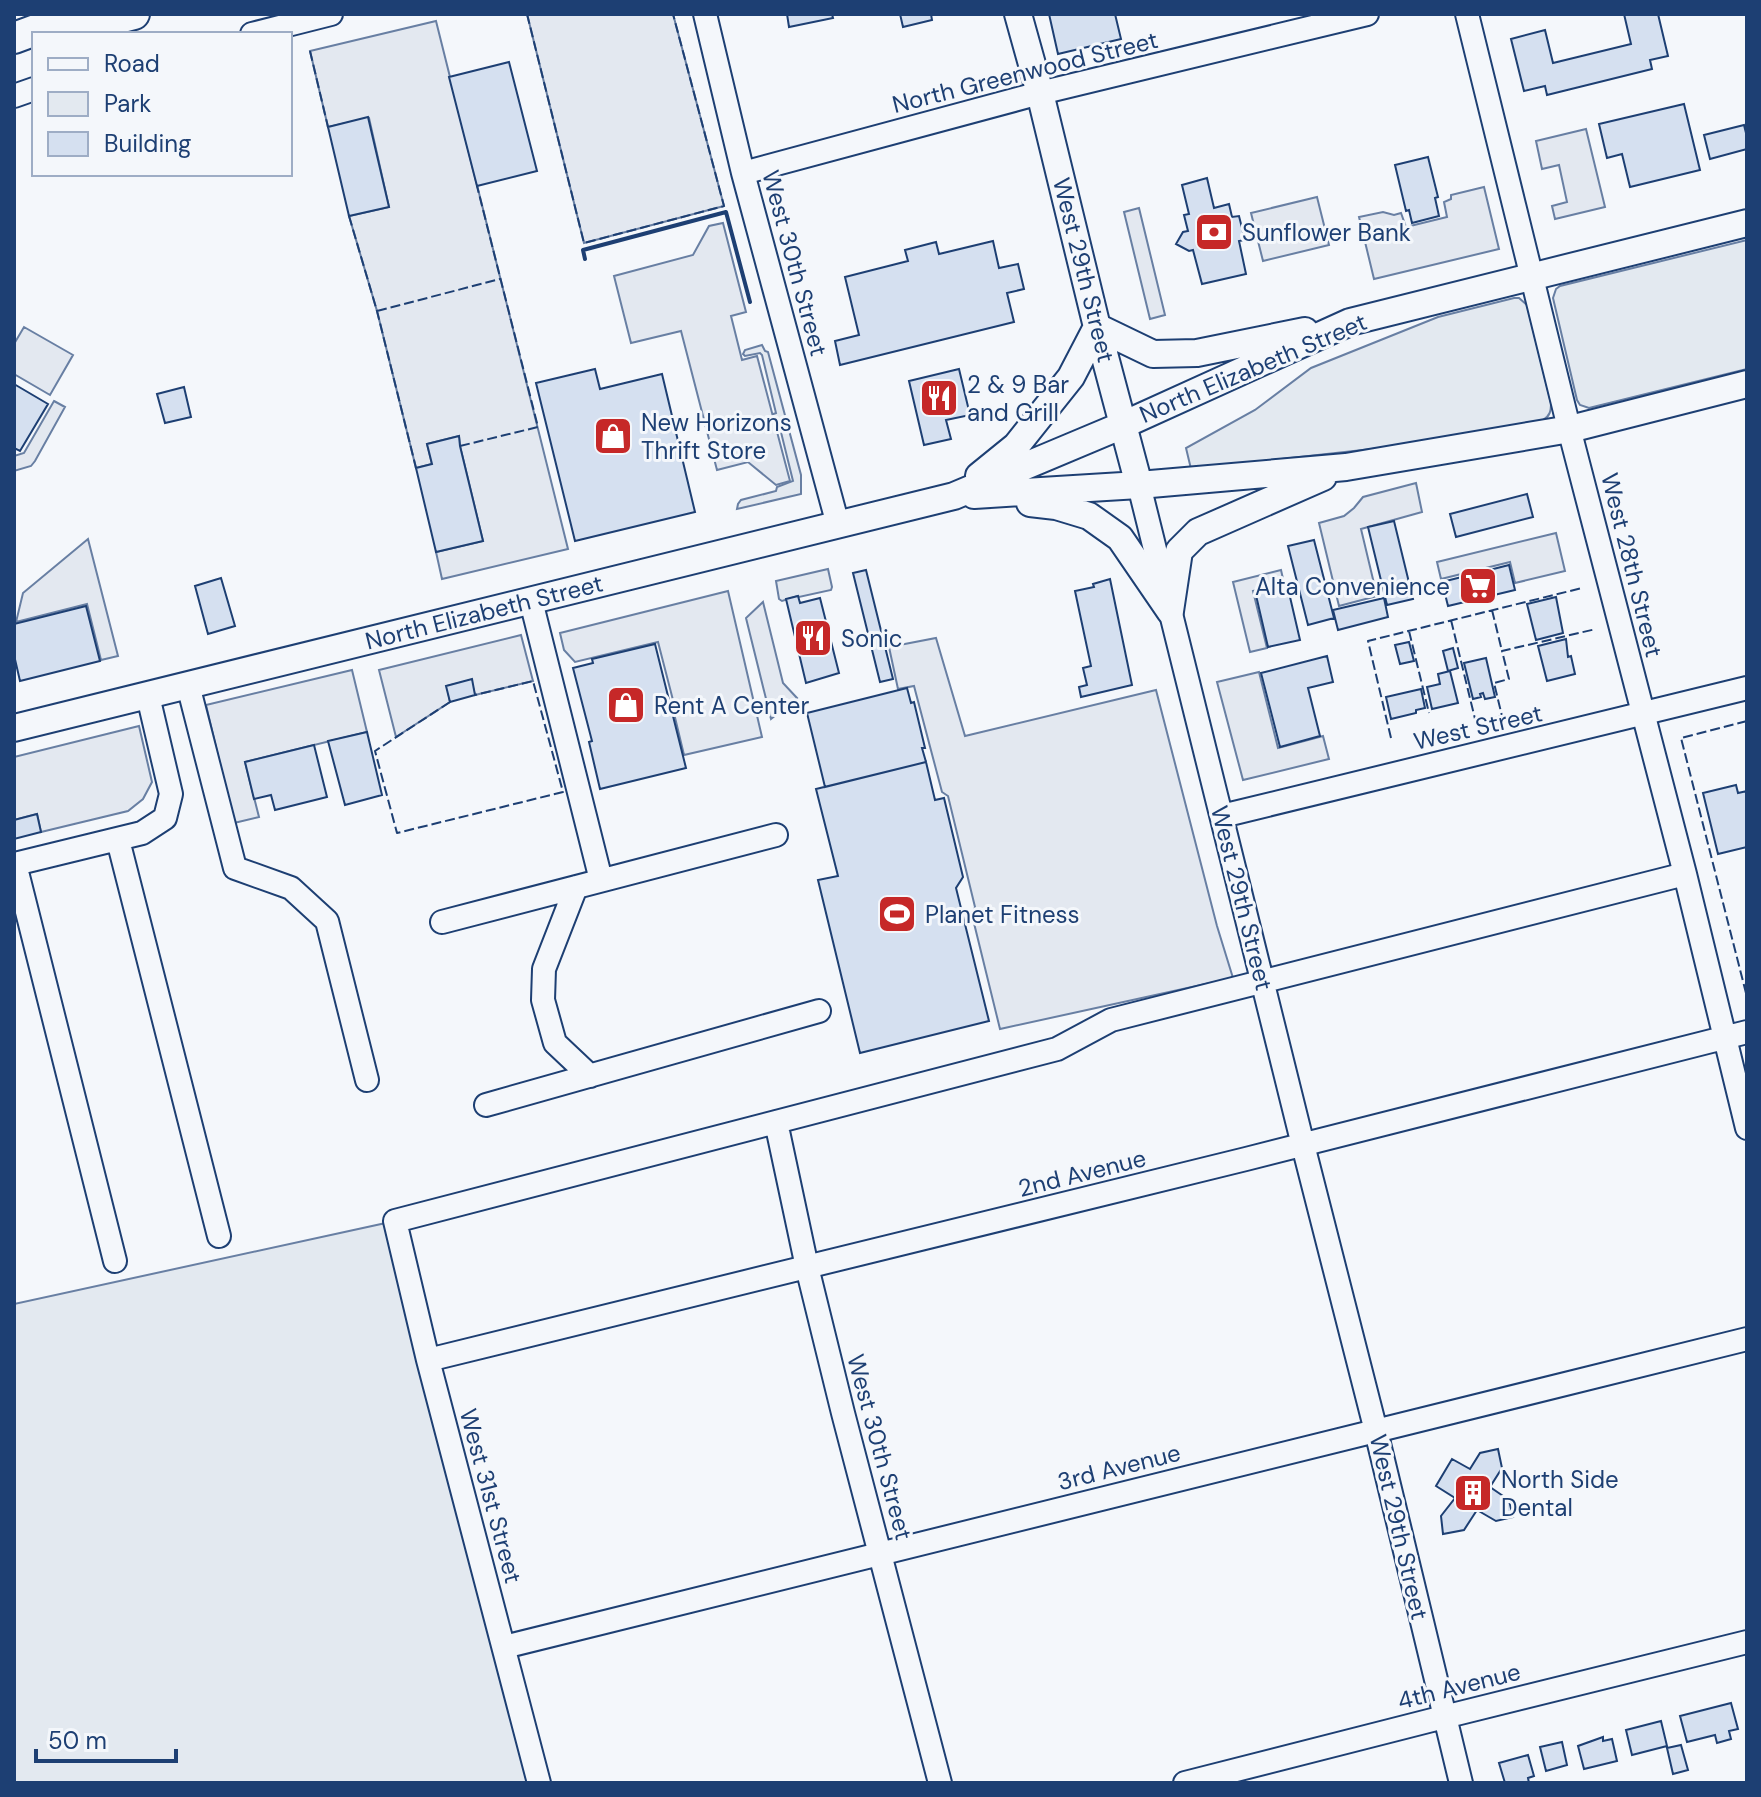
<svg xmlns="http://www.w3.org/2000/svg" width="1761" height="1797" font-family="'DM Sans',sans-serif">
  <style>
    .green { fill: #e3e9f0; stroke: #687fa3; stroke-width: 2 }
    .parking { fill: #e3e8f0; stroke: #687fa3; stroke-width: 2 }
    .building { fill: #d5e0f0; stroke: #1d3f73; stroke-width: 2 }
    .lines { fill: none; stroke-linecap: round; stroke-linejoin: round }
    .minor-casing { stroke: #1d3f73; stroke-width: 26 }
    .major-casing { stroke: #1d3f73; stroke-width: 30 }
    .highway-casing { stroke: #1d3f73; stroke-width: 34 }
    .minor { stroke: #f4f7fb; stroke-width: 22 }
    .major { stroke: #f4f7fb; stroke-width: 26 }
    .highway { stroke: #f4f7fb; stroke-width: 30 }
    .fence { stroke: #1d3f73; stroke-width: 2; stroke-dasharray: 10 4; stroke-linecap: butt }
    .wall { stroke: #1d3f73; stroke-width: 4 }
    .labels { text-anchor: middle; dominant-baseline: central; stroke-width: 6; stroke-linejoin: round; paint-order: stroke }
    .street-label { font-size: 24px; fill: #1d3f73; stroke: #f4f7fb }
    .poi-label { font-size: 24px; fill: #1d3f73; stroke: #f4f7fb; text-anchor: start }
  </style>
  <rect width="100%" height="100%" fill="#f4f7fb"/>
  <path class="green" d="M1747 240V369L1589 408 1580 405 1577 400 1553 298 1556 289 1560 286Z
    M1514 298H1519L1527 305 1551 403C1551 411 1550 416 1543 420L1453 440 1191 469 1186 448 1255 410 1311 368 1438 317Z
    M762 345 765 351 768 352 801 475V494L737 509 738 504 741 500 776 491 777 487 793 481 779 424 776 422 764 425 762 418 776 413 762 355 760 353 745 356 743 354 745 350Z
    M828 569 832 587 831 590 799 597 798 596 782 601 779 599 776 581Z
    M395 1221 529 1783H14V1304Z"/>
  <path class="parking" d="M527 14H673L724 206 584 243Z
    M436 21 568 549 442 579 436 552 483 541 460 446 459 436 427 444 432 464 416 468 377 311 349 216 389 207 369 118 328 127 310 51Z
    M1586 129 1605 207 1555 219 1552 206 1567 202 1559 165 1542 169 1536 141Z
    M1484 187 1499 249 1374 279 1359 217 1383 212 1394 215 1401 213 1406 227 1447 217 1444 202 1451 199V195Z
    M1317 197 1329 245 1263 261 1251 213Z
    M1139 208 1165 315 1150 319 1124 212Z
    M723 223 746 312 731 316 742 360 757 356 790 481 776 485 748 462 717 470 681 331 631 343 614 276 693 255 709 226Z
    M24 327 73 355 50 395 14 374V344Z
    M54 401 65 407 35 461 31 466 14 471V456L24 453Z
    M1416 483 1422 512 1361 529 1377 596 1339 606 1319 523 1344 516 1354 508 1363 497Z
    M1556 533 1565 571 1515 583 1510 562 1441 579 1437 562Z
    M88 539 118 656 101 660 87 604 16 622 23 593Z
    M1281 570 1284 583 1253 591 1267 648 1250 652 1233 582Z
    M728 591 762 737 684 755 672 705 674 704 658 642 575 662 564 650 560 633Z
    M763 602 783 683 797 698 771 719 746 618Z
    M521 635 533 681 475 695 471 680 447 686 450 702 396 737 379 670Z
    M936 638 965 736 1156 690 1217 926 1233 978 1000 1029 972 915 975 907 948 796 942 792 914 686 898 689 889 647Z
    M352 670 367 732 245 762 259 817 234 823 206 705Z
    M1259 672 1278 748 1323 736 1329 759 1243 780 1217 682Z
    M139 726 152 782 143 799 128 811 41 832 37 814 14 820V757Z"/>
  <path class="building" d="M787 14H832L833 18 789 27Z
    M900 14H931L932 20 903 27Z
    M1049 14H1115L1121 39 1058 54Z
    M1624 14H1658L1668 56 1650 60 1652 69 1547 95 1545 86 1524 91 1511 39 1545 30 1553 63 1631 44Z
    M509 62 537 171 477 186 449 77Z
    M1684 104 1700 170 1630 187 1622 154 1607 158 1599 124Z
    M368 117 389 207 349 216 328 127Z
    M1744 125 1747 137V149L1710 159 1704 135Z
    M1428 157 1438 197 1435 198 1439 216 1412 223 1409 210 1406 211 1395 165Z
    M1207 178 1214 208 1229 204 1232 217 1239 216 1245 240 1239 241 1246 274 1202 284 1193 250 1189 251 1176 244 1183 232 1188 231 1184 215 1189 214 1182 185Z
    M993 241 999 268 1018 264 1024 289 1007 293 1014 322 840 365 835 341 859 335 845 277 908 261 905 250 936 242 939 254Z
    M595 369 600 389 662 374 695 512 575 541 536 383Z
    M959 369 970 415 946 420 951 439 924 445 909 381Z
    M14 384 48 404 20 451 14 448Z
    M184 387 191 417 165 423 157 394Z
    M459 436 460 446 483 541 436 552 416 468 432 464 427 444Z
    M1527 494 1533 517 1456 537 1450 514Z
    M1394 521 1413 599 1387 605 1368 527Z
    M1314 540 1334 618 1308 625 1288 546Z
    M1509 565 1515 590 1448 606 1442 582Z
    M866 570 893 679 880 682 853 573Z
    M221 578 235 626 208 634 195 586Z
    M1110 579 1132 685 1081 697 1079 687 1087 685 1083 668 1091 666 1075 591 1094 587 1093 584Z
    M1287 584 1300 640 1268 647 1255 591Z
    M798 596 800 603 820 598 839 673 806 683 786 599Z
    M1556 597 1563 633 1536 640 1527 604Z
    M1384 598 1388 617 1338 630 1333 610Z
    M86 606 100 661 20 681 14 655V624Z
    M1566 639 1568 657 1571 656 1575 674 1547 681 1538 646Z
    M1409 642 1414 661 1400 664 1395 645Z
    M655 644 686 768 600 789 589 742 592 741 573 668 593 663 592 659Z
    M1453 648 1458 668 1448 671 1443 651Z
    M1327 656 1333 682 1308 688 1320 736 1280 747 1261 673Z
    M1486 658 1495 697 1485 699 1483 693 1480 694 1481 697 1473 699 1464 663Z
    M1450 671 1458 703 1432 709 1427 687 1440 684 1438 674Z
    M472 679 475 695 450 702 446 686Z
    M907 688 911 703 914 702 925 748H922L926 762 825 787 807 713Z
    M1421 689 1425 708 1416 710V713L1391 719 1386 697Z
    M367 732 382 795 345 805 328 741Z
    M314 745 327 797 275 810 271 795 254 799 245 762Z
    M926 762 935 800 944 798 963 877 956 888 989 1021 860 1053 818 880 838 876 816 789Z
    M1736 785 1738 793 1747 791V847L1718 854 1703 793Z
    M37 814 41 832 14 839V820Z
    M1498 1449 1502 1468 1490 1487 1509 1500 1513 1517 1496 1521 1477 1510 1464 1530 1443 1534 1441 1516 1455 1498 1436 1486 1452 1459 1470 1469 1480 1453Z
    M1731 1703 1738 1729 1729 1731 1731 1739 1717 1743 1715 1735 1687 1742 1680 1716Z
    M1661 1721 1667 1746 1632 1755 1626 1730Z
    M1603 1737V1741L1612 1739 1617 1761 1584 1769 1578 1746Z
    M1562 1742 1567 1765 1546 1771 1540 1747Z
    M1681 1745 1688 1770 1673 1774 1667 1748Z
    M1528 1755 1534 1776 1528 1778 1529 1783H1505L1499 1763Z"/>
  <g class="lines">
    <defs>
      <path id="minor" d="M705 14 743 173 838 525
        M1467 14 1571 436 1685 874 1747 1128
        M252 34 331 14
        M14 96 34 89
        M743 173 1040 93 1367 14
        M1139 485 1303 1145 1376 1431 1461 1783
        M531 601 601 880
        M188 685 235 868 291 888 327 921 367 1080
        M1222 816 1747 688
        M118 840 219 1236
        M576 887 544 969 543 1000 555 1043 590 1076
        M442 922 776 835
        M486 1105 819 1011
        M776 1122 807 1267 843 1413 940 1783
        M115 1261 15 864 142 833 165 818 171 794 148 696
        M428 1360 1246 1159 1747 1032
        M504 1647 1747 1339
        M539 1783 428 1360 395 1221 1057 1049 1111 1020 1685 874
        M1185 1783 1444 1717 1747 1642"/>
      <path id="major" d="M1018 14 1040 93 1097 327 1139 485
        M979 476 1016 446 1071 377 1097 327 1153 354 1197 353 1305 331
        M974 495 1139 485 1346 467 1570 429 1747 384
        M1030 503 1056 506 1089 516 1120 538 1170 611
        M1170 611 1179 551 1198 532 1323 477
        M14 728 954 496 1123 425 1350 322 1747 223"/>
      <path id="highway" d="M57 34 134 14
        M14 38 76 15"/>
    </defs>
    <use href="#minor" class="minor-casing"/>
    <use href="#major" class="major-casing"/>
    <use href="#highway" class="highway-casing"/>
    <use href="#minor" class="minor"/>
    <use href="#major" class="major"/>
    <use href="#highway" class="highway"/>
    <path class="fence" d="M527 14 584 243 724 206 673 14
      M310 51 328 127
      M349 216 377 311 416 468
      M377 311 500 279
      M460 446 538 427 477 186
      M1492 610 1502 651
      M1451 620 1476 723 1502 716 1494 683 1509 679 1502 651 1596 629
      M1409 631 1429 713
      M450 702 375 751 397 833 563 792 533 681 475 695
      M1747 721 1681 738 1747 997
      M1391 738 1368 641 1582 588"/>
    <path class="wall" d="M585 259 583 250 726 212 750 302"/>
  </g>
  <defs>
    <symbol id="bank-square" viewBox="-11 -11 22 22"><rect x="-9" y="-9" width="18" height="18" rx="4" fill="#c62828" stroke="#f4f7fb"/><path d="M-6-4H6V4H-6ZM0-2.3a2.3 2.3 0 1 0 0 4.6a2.3 2.3 0 1 0 0-4.6Z" fill="#fff"/></symbol>
    <symbol id="restaurant-square" viewBox="-11 -11 22 22"><rect x="-9" y="-9" width="18" height="18" rx="4" fill="#c62828" stroke="#f4f7fb"/><path d="M-5-6h1v4h1v-4h1v4h1v-4h1v5L-1.5 .5V6h-2V.5L-5-1ZM5-6V6H3V1.5H1.5Q1.5-4 5-6Z" fill="#fff"/></symbol>
    <symbol id="shop-square" viewBox="-11 -11 22 22"><rect x="-9" y="-9" width="18" height="18" rx="4" fill="#c62828" stroke="#f4f7fb"/><path d="M-5-2.5h2.3a2.7 3.5 0 0 1 5.4 0H5L5.5 6h-11ZM-1.5-2.5h3a1.5 2.3 0 0 0-3 0Z" fill="#fff"/></symbol>
    <symbol id="supermarket-square" viewBox="-11 -11 22 22"><rect x="-9" y="-9" width="18" height="18" rx="4" fill="#c62828" stroke="#f4f7fb"/><path d="M-6-5.5h2.5l.6 2H6L4.5 2H-2.5L-4.4-4H-6ZM-1.5 3.2a1.3 1.3 0 1 0 .1 0ZM3 3.2a1.3 1.3 0 1 0 .1 0Z" fill="#fff"/></symbol>
    <symbol id="stadium-square" viewBox="-11 -11 22 22"><rect x="-9" y="-9" width="18" height="18" rx="4" fill="#c62828" stroke="#f4f7fb"/><path d="M0-5a6.5 5 0 1 0 0 10a6.5 5 0 1 0 0-10ZM-3.5-1.8h7v3.6h-7Z" fill="#fff"/></symbol>
    <symbol id="building-square" viewBox="-11 -11 22 22"><rect x="-9" y="-9" width="18" height="18" rx="4" fill="#c62828" stroke="#f4f7fb"/><path d="M-4-6H4V6H1V3H-1V6H-4ZM-2.5-4.3h1.7v1.8h-1.7ZM.8-4.3h1.7v1.8H.8ZM-2.5-1h1.7V.8h-1.7ZM.8-1h1.7V.8H.8Z" fill="#fff"/></symbol>
  </defs>
  <g fill-rule="evenodd">
    <use href="#bank-square" x="1192" y="210" width="44" height="44"/>
    <use href="#restaurant-square" x="917" y="376" width="44" height="44"/>
    <use href="#shop-square" x="591" y="414" width="44" height="44"/>
    <use href="#supermarket-square" x="1456" y="564" width="44" height="44"/>
    <use href="#restaurant-square" x="791" y="616" width="44" height="44"/>
    <use href="#shop-square" x="604" y="683" width="44" height="44"/>
    <use href="#stadium-square" x="875" y="892" width="44" height="44"/>
    <use href="#building-square" x="1451" y="1471" width="44" height="44"/>
  </g>
  <g class="labels">
    <g class="street-label">
      <text transform="translate(1025 72) rotate(-14)">North Greenwood Street</text>
      <text transform="translate(795 263) rotate(75)">West 30th Street</text>
      <text transform="translate(1084 270) rotate(76)">West 29th Street</text>
      <text transform="translate(1253 368) rotate(-23)">North Elizabeth Street</text>
      <text transform="translate(1632 565) rotate(76)">West 28th Street</text>
      <text transform="translate(484 612) rotate(-14)">North Elizabeth Street</text>
      <text transform="translate(1478 727) rotate(-13)">West Street</text>
      <text transform="translate(1242 898) rotate(76)">West 29th Street</text>
      <text transform="translate(1082 1173) rotate(-14)">2nd Avenue</text>
      <text transform="translate(880 1447) rotate(75)">West 30th Street</text>
      <text transform="translate(1119 1467) rotate(-14)">3rd Avenue</text>
      <text transform="translate(491 1496) rotate(75)">West 31st Street</text>
      <text transform="translate(1399 1527) rotate(77)">West 29th Street</text>
      <text transform="translate(1459 1686) rotate(-14)">4th Avenue</text>
    </g>
    <g class="poi-label">
      <text x="1242" y="232">Sunflower Bank</text>
      <text x="967" y="384">2 &amp; 9 Bar<tspan x="967" dy="28">and Grill</tspan></text>
      <text x="641" y="422">New Horizons<tspan x="641" dy="28">Thrift Store</tspan></text>
      <text x="1450" y="586" text-anchor="end">Alta Convenience</text>
      <text x="841" y="638">Sonic</text>
      <text x="654" y="705">Rent A Center</text>
      <text x="925" y="914">Planet Fitness</text>
      <text x="1501" y="1479">North Side<tspan x="1501" dy="28">Dental</tspan></text>
    </g>
  </g>
  <rect width="1761" height="1797" fill="none" stroke="#1d3f73" stroke-width="32"/>
  <rect x="32" y="32" width="260" height="144" fill="#f4f7fb" stroke="#9eadc5" stroke-width="2"/>
  <rect x="48" y="58" width="40" height="12" fill="#f4f7fb" stroke="#9eadc5" stroke-width="2"/>
  <text x="104" y="72" font-size="24" fill="#1d3f73">Road</text>
  <rect x="48" y="92" width="40" height="24" fill="#e3e9f0" stroke="#9eadc5" stroke-width="2"/>
  <text x="104" y="112" font-size="24" fill="#1d3f73">Park</text>
  <rect x="48" y="132" width="40" height="24" fill="#d5e0f0" stroke="#9eadc5" stroke-width="2"/>
  <text x="104" y="152" font-size="24" fill="#1d3f73">Building</text>
  <path d="M36 1749v12h140v-12" fill="none" stroke="#1d3f73" stroke-width="4"/>
  <text x="48" y="1749" font-size="24" fill="#1d3f73" stroke="#f4f7fb" stroke-width="6" paint-order="stroke">50 m</text>
</svg>
